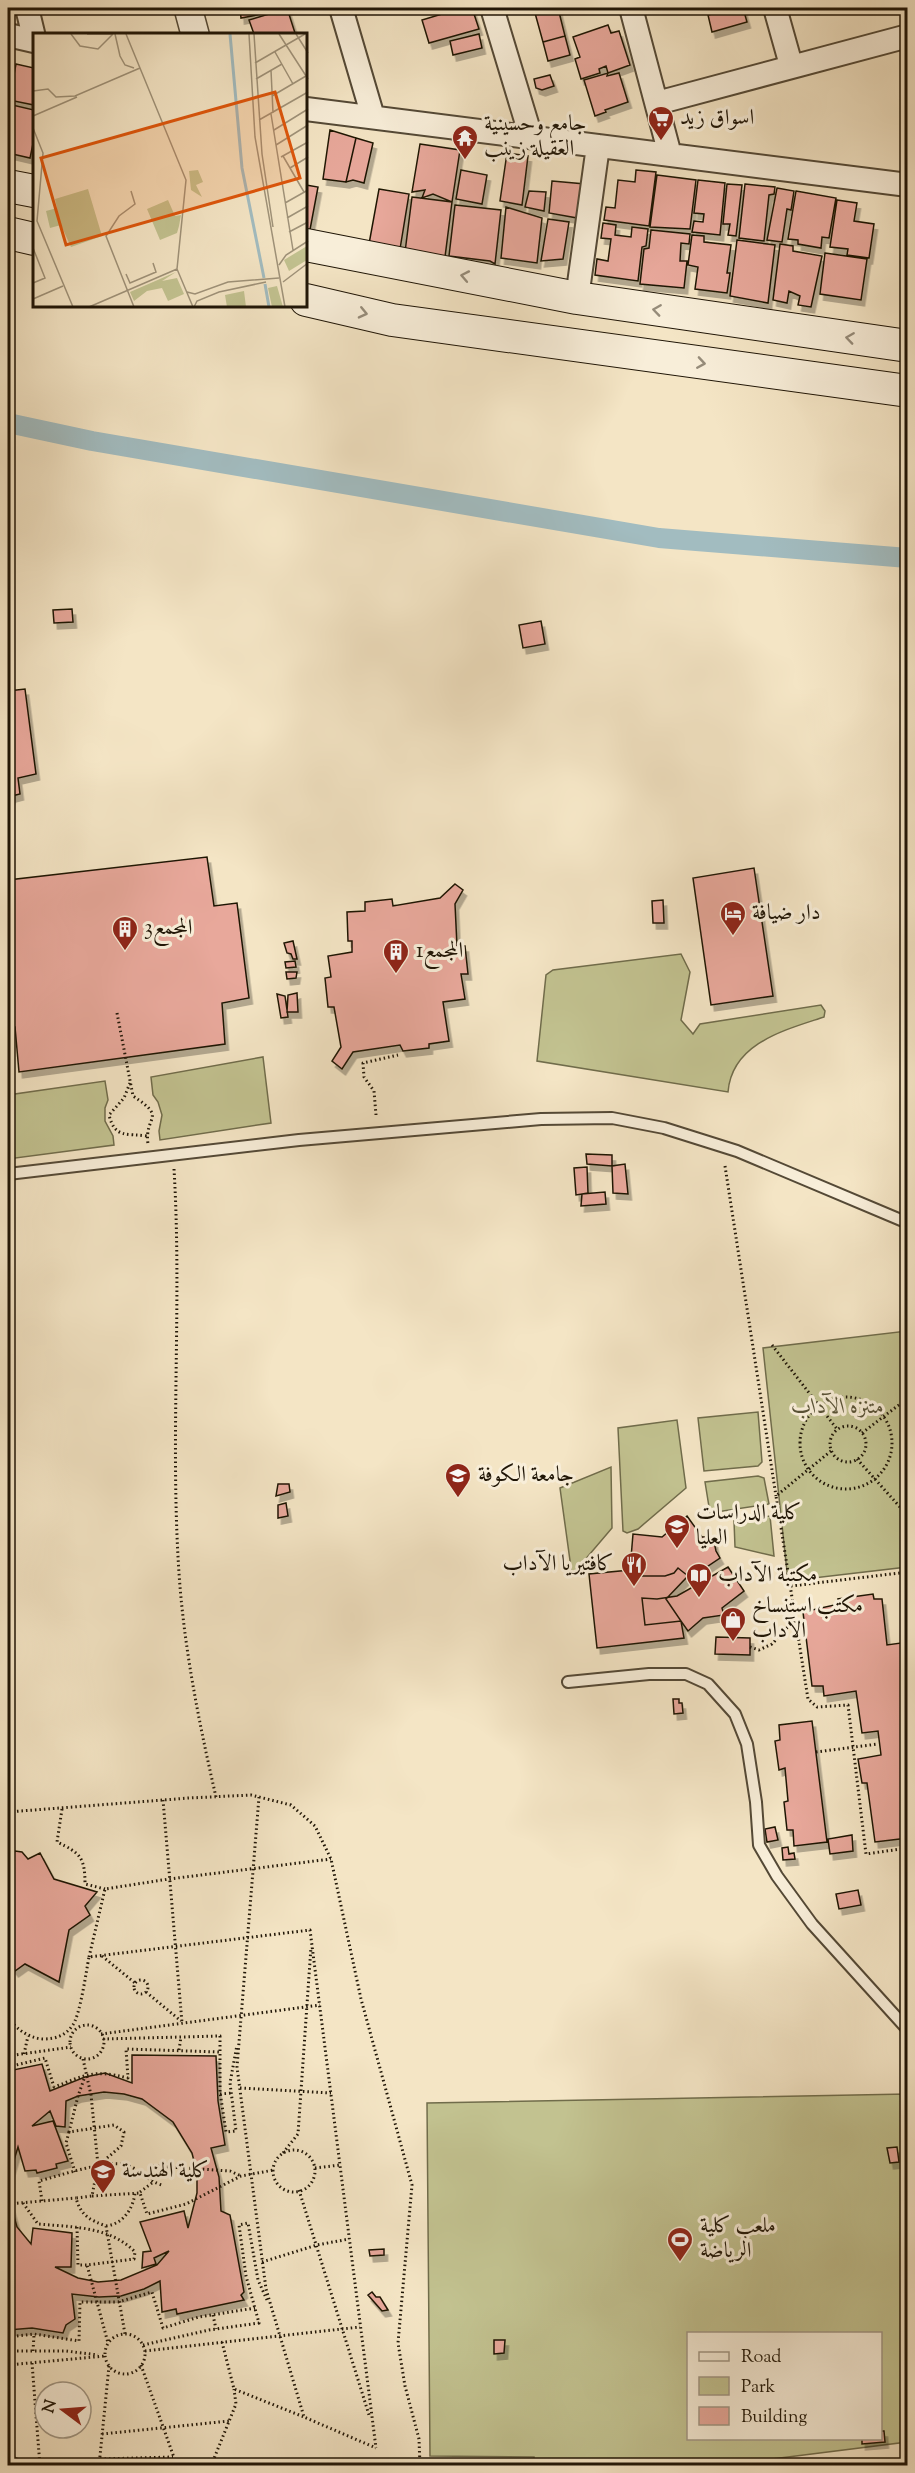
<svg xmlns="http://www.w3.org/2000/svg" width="915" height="2473" font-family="'Sorts Mill Goudy',Amiri,serif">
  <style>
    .green { fill: #c2c290; stroke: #706c4b; stroke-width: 1.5; fill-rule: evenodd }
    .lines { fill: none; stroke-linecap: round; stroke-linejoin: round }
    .canal { stroke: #a2bcc0; stroke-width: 20 }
    .building { fill: #e8a89b; stroke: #1f1506; stroke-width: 1.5; filter: url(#shadow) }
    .service-casing { stroke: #544936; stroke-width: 14 }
    .minor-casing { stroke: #544936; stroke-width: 26 }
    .tertiary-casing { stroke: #544936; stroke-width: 30 }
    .secondary-casing { stroke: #1f1506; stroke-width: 34 }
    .path { stroke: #1f1506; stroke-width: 3; stroke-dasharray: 1.5 3; stroke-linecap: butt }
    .service { stroke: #f8eed9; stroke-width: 10 }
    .minor { stroke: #f8eed9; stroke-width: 22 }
    .tertiary { stroke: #f8eed9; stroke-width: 27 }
    .secondary { stroke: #f8eed9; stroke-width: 32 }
    .oneway { stroke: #968c7a }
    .labels { text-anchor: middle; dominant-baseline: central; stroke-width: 6; stroke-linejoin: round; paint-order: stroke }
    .poi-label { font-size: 22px; fill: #1f1506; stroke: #f8eed9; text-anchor: start }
    .park-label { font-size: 22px; font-style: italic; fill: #585236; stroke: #f8eed9 }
    .inset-river { fill: none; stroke: #a2bcc0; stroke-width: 3 }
    .inset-road { fill: none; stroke: #9f9279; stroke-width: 1.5 }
    .view { fill: #de560c; fill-opacity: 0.15; stroke: #de560c; stroke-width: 3 }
    .inset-edge { fill: none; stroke: #1f1506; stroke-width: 3 }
  </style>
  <defs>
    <filter id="shadow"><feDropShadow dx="3.5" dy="6" stdDeviation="0" flood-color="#0004"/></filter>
  </defs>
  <rect width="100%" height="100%" fill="#f4e5c5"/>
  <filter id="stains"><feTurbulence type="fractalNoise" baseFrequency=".00333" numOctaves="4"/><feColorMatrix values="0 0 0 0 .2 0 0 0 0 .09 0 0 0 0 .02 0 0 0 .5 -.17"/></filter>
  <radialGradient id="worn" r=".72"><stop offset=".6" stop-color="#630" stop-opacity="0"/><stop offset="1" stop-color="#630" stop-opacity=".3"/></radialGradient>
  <path class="green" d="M681 954 690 972 681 1020 693 1034 700 1024 821 1005 825 1011 824 1017C785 1030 732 1043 728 1092L537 1061 546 975 553 970Z
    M263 1057 271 1123 160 1140 159 1131 162 1115 158 1102 153 1095 151 1077Z
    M105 1081 108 1100 105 1108V1121L113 1136 114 1145 8 1159V1095Z
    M907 1331V1567L788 1581 763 1348Z
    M758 1412 762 1462 758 1466 704 1471 698 1418Z
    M677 1420 686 1488 638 1529 627 1533 623 1531 618 1428Z
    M611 1467 612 1528 572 1575 560 1488Z
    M758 1476 764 1478 769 1504 710 1513 705 1482Z
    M770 1516 774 1556 735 1547 734 1521Z
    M907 2094V2442L716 2466H534V2457L430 2456 427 2103ZM688 2334H880V2438H688Z"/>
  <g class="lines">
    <path class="canal" d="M8 423 92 441 659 538 908 558"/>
  </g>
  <path class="building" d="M240 8H256L257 15 241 18Z
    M277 8H287L295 33 254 34 249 20 276 12Z
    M462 8H472L479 29 429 43 422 20Z
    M558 8 565 36 543 42 535 13Z
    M735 8H743L747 22 712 32 708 15Z
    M608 25 611 33 619 31 630 65 608 73 606 66 599 69 600 73 581 79 575 59 580 57 573 37Z
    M479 34 482 48 453 55 450 41Z
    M565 36 570 55 548 61 543 42Z
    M16 64 34 68V105L9 100Z
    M608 73 607 76 619 73 628 102 605 110 606 112 595 116 584 80Z
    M550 75 554 86 542 90 536 88 534 79Z
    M8 104 34 110V139L30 158 8 153Z
    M330 130 356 138 346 182 323 179Z
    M356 138 373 143 364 183 353 180 346 182Z
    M420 144 460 150 452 202 433 194 422 198 425 190 412 192Z
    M507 153 528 156 522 205 500 201Z
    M461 170 487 175 482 204 456 199Z
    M636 170 656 172 649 226 604 220 606 207 615 208 618 180 635 182Z
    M657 175 696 180 690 229 650 227Z
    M698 180 725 183 720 235 692 232 694 221 703 222 704 214 694 213Z
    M552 181 585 184 583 219 549 213Z
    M727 184 742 185 736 236 728 235 730 224H723Z
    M745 184 775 187 774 194 769 195 764 241 739 238Z
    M306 185 318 187 309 235 306 234Z
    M777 188 794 191 791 210 787 209 782 242 767 240Z
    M379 189 409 194 400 249 369 244Z
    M529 191 546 192 544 211 525 207Z
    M796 191 836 198 829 238 822 237 821 248 798 244V240L788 239Z
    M412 197 452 202 445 257 405 252Z
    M837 200 857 203 854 221 874 224 869 258 847 255 848 249 830 247Z
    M455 205 501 210 495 264 490 261 449 256Z
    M506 207 542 218 537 263 501 258Z
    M548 219 569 222 563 259 541 261Z
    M603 223 616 225 615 235 631 237 632 227 648 229 646 246 642 247 638 281 595 275 597 259 608 261 611 239 601 238Z
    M651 230 690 234 689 244 681 243 680 261H687L684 288 640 284 644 249 649 248Z
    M692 235 704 236V242L731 245 727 273H730L727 293 695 289 698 267 688 265Z
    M737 240 775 245 768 303 730 296Z
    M780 244 793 246V251L822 256 811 307 798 305 800 296 789 291 787 303 773 300Z
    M825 253 867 259 861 300 820 294Z
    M72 609 73 622 54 623 53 610Z
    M541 621 545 644 523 648 519 625Z
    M25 689 36 774 18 778 20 794 12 796 8 804V691Z
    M207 857 214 906 237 903 249 998 222 1003 225 1044 19 1072 15 1027H8V880Z
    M754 868 773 996 711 1005 693 878Z
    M455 884 463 890 455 904 457 946H465L468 974H461L465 999 443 1002 449 1041 429 1044V1048L403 1051 400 1045 353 1052 342 1069 332 1061 341 1047 334 1007H328L325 978 331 977 328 956 352 952V941H348L347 912 365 911V902L392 899 393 906 440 898Z
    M663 900 664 923H653L652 901Z
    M293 941 297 959H293L291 954 287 953 284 943Z
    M295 961 296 967 286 968 285 962Z
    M286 972H297L296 978 287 979Z
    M297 993 298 1012H287L288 995Z
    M277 994 285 996 288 1017 281 1018Z
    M586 1154 612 1155V1166L587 1164Z
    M625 1164 628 1194 613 1193 612 1166Z
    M587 1167 588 1193 576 1195 574 1168Z
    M605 1192 606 1204 581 1206 582 1194Z
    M278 1484H289L290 1492 276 1496Z
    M286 1503 288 1516 278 1518V1505Z
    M687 1516 702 1537H713L716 1551 720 1558 699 1572 688 1576 678 1568 674 1573 665 1576H640L630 1570 633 1534 662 1537Z
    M687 1516 702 1537H713L716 1551 720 1558 699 1572 688 1576 666 1599 681 1621 684 1638 597 1648 589 1574 630 1570 633 1534 662 1537Z
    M728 1567 744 1591 722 1608 724 1615 703 1618 688 1631 681 1621 645 1625 642 1598 657 1599 677 1596Z
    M873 1594 874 1599H882L887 1645 908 1642V1838L875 1842 867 1783H862L858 1759 881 1755 878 1731 862 1733 856 1691 824 1696 823 1686H812L803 1612 839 1604 838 1599Z
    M716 1637 750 1638V1655L715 1654Z
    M673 1699H679V1703H682L683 1713 674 1714Z
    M812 1721 827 1842 794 1846 793 1830H787L784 1802 788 1801 785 1768 779 1770 775 1741 780 1740 779 1725Z
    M775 1827 778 1840 767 1842 765 1829Z
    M852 1835 853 1851 830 1854 828 1839Z
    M788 1847 789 1854 794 1853 795 1859 783 1860 782 1848Z
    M15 1851 22 1852 28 1859 40 1853 54 1879 97 1892 85 1906 90 1915 69 1930 59 1982 25 1964 15 1971 8 1962V1879L11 1877 10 1864Z
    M858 1890 861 1905 839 1909 836 1894Z
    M132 2055 216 2056 218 2101 225 2145 211 2148 219 2177 221 2211 230 2215 244 2292 241 2295 244 2300 177 2314 176 2309 162 2312 160 2281 144 2289 121 2296 99 2297 72 2294 75 2319 66 2325 63 2333 32 2328 8 2330V2195L17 2227 31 2244 33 2228 72 2233 71 2267H55L78 2278 98 2282 121 2280 157 2265 169 2251 154 2258 156 2264 142 2268 143 2252 151 2251 140 2222 184 2211 188 2228 197 2193V2173L192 2153 173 2122 142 2099 124 2094 104 2092 78 2096 66 2101 65 2127 56 2126 50 2111 32 2126 53 2121 68 2161 56 2164 57 2168 37 2173 36 2170 25 2171 18 2147 8 2180V2071L42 2064 50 2091 85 2077 105 2073 132 2083Z
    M897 2147 899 2162 890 2163 887 2148Z
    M384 2249V2255L370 2256 369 2250Z
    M372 2292 376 2297H380L388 2310 382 2311 368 2295Z
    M494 2340H505L504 2353 494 2354Z
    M880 2431H884L885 2442 862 2444V2438H880Z"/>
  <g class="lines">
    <defs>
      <path id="service" d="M8 1174 299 1140 541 1119 612 1118 664 1128 737 1151 908 1223
        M568 1682 649 1674H686L708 1684 735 1714 747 1744 756 1802 759 1845 777 1876 812 1924 908 2030
        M8 2461 19 2466"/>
      <path id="minor" d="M27 8 34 37
        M341 8 373 117
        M492 8 531 137
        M631 8 670 155
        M775 8 791 65
        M8 35 34 41
        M657 103 908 36
        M306 109 908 185
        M577 298 598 146"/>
      <path id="tertiary" d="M188 8 195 34"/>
      <path id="secondary" d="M8 186 34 191
        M8 233 34 239
        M306 245 577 298 908 346
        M306 300 392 320 908 391"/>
    </defs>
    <use href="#service" class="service-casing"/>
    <use href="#minor" class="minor-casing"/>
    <use href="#tertiary" class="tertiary-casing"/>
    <use href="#secondary" class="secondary-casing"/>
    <path class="path" d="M117 1013 133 1096C168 1119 144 1115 148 1144
      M130 1083 124 1098 109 1115C115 1139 127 1133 147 1136
      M376 1115 374 1091 364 1077 363 1063 398 1055
      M725 1166 776 1496
      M174 1169C182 1303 170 1438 179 1573 184 1648 199 1723 216 1797
      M772 1345 837 1429
      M800 1443a46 46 0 1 1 92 0a46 46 0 1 1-92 0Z
      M830 1444a18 18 0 1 1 36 0a18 18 0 1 1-36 0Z
      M862 1433 908 1398
      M831 1451 776 1496 808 1699 817 1707 848 1705 866 1854 908 1848
      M857 1459 908 1516
      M791 1586 908 1572
      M750 1647 759 1650 772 1644 796 1618
      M816 1752 878 1744
      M259 1797 237 2067 266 2289 304 2417 376 2448
      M163 1800 182 2023
      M62 1809 57 1842C80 1853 85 1857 85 1884L105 1889
      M8 1812 189 1798 251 1795 291 1805 315 1826 331 1859 361 1999 412 2185 398 2343 405 2386 419 2439 420 2466
      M8 1823 15 1812
      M102 1956 135 1983
      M89 1957 105 1889 169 1879 331 1859
      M134 1987a7 7 0 1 1 14 0a7 7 0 1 1-14 0Z
      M146 1992 181 2021
      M8 2018C17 2029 28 2038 43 2039 55 2039 65 2036 72 2026 80 2017 86 1972 89 1957L310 1930 376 2448
      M70 2042a17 17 0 1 1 34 0a17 17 0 1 1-34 0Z
      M101 2034 320 2005
      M103 2039 220 2036V2092L226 2132 236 2131 230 2083 237 2045
      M179 2050 181 2037
      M24 2054 28 2036
      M8 2056 71 2047
      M83 2059 91 2095 98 2165 92 2196 76 2198C81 2216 90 2220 106 2226L125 2334
      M8 2067 45 2058 54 2087C86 2075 93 2069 128 2078L126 2049 220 2052
      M84 2079 78 2096 69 2132 114 2125 124 2132 121 2146 99 2165
      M240 2088 331 2093
      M220 2094 232 2093
      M69 2132 66 2143 75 2172
      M273 2171a21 21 0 1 1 42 0a21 21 0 1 1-42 0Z
      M283 2153 298 2134 311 1947
      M315 2168 340 2165
      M299 2190 369 2415
      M140 2192 152 2183 154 2166 230 2171 241 2176
      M92 2196 140 2193 147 2214 186 2204 241 2176 274 2170
      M42 2201 39 2181C59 2176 107 2159 126 2165 140 2169 147 2181 162 2185
      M23 2203 38 2224C71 2227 110 2226 135 2252L134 2259 87 2265 108 2343
      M8 2204 76 2198
      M106 2226C123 2224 133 2209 135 2193
      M77 2227 78 2265H87
      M262 2262 317 2245 349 2239
      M213 2315 216 2329
      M105 2354a20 20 0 1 1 40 0a20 20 0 1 1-40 0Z
      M8 2337 34 2334 79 2341 80 2302H118L152 2292 163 2328 199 2317 255 2308
      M222 2342 234 2389 304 2417
      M143 2345 209 2330 259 2323 246 2276 239 2225 248 2223 258 2280 267 2300
      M8 2351H66L98 2355
      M33 2351 34 2335
      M145 2351 360 2327
      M32 2363 40 2466
      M8 2365 105 2356
      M141 2365 177 2466
      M102 2434 229 2421
      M134 2458 135 2466
      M100 2459 173 2457
      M99 2466 109 2366
      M211 2466 236 2404 234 2389"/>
    <use href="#service" class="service"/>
    <use href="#minor" class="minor"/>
    <use href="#tertiary" class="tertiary"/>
    <use href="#secondary" class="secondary"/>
  </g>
  <defs><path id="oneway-chevron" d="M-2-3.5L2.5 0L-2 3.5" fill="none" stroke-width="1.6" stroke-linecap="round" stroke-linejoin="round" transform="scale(1.5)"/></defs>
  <g class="oneway">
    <use href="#oneway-chevron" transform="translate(465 276) rotate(-169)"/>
    <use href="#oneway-chevron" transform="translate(657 310) rotate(-172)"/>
    <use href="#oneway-chevron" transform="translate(363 313) rotate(13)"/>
    <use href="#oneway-chevron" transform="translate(850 338) rotate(-172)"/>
    <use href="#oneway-chevron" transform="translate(701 363) rotate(9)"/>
  </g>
  <defs>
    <symbol id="supermarket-pin" viewBox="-11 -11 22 30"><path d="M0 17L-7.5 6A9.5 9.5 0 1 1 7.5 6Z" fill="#8f2418" stroke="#f8eed9"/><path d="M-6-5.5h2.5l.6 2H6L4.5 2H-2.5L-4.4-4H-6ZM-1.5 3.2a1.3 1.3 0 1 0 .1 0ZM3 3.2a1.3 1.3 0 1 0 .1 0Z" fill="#fff"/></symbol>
    <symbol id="temple-pin" viewBox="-11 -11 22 30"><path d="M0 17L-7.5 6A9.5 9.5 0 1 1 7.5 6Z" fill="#8f2418" stroke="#f8eed9"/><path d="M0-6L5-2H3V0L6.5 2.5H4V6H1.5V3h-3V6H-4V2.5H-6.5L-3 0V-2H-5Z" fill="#fff"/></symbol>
    <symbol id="hotel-pin" viewBox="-11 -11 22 30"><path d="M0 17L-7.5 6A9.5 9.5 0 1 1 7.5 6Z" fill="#8f2418" stroke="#f8eed9"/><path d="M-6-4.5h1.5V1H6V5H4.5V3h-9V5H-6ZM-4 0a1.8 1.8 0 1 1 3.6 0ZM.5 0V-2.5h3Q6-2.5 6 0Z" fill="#fff"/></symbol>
    <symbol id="building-pin" viewBox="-11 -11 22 30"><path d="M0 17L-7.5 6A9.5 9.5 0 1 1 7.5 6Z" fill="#8f2418" stroke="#f8eed9"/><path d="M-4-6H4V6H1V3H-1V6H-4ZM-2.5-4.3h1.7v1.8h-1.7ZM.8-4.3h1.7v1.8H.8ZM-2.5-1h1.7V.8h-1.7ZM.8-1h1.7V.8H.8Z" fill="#fff"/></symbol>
    <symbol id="university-pin" viewBox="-11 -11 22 30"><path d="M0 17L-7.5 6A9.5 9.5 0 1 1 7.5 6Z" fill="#8f2418" stroke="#f8eed9"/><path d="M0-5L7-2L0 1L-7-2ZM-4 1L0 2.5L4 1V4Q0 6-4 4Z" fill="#fff"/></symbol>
    <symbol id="restaurant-pin" viewBox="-11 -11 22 30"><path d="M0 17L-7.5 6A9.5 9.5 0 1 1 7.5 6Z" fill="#8f2418" stroke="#f8eed9"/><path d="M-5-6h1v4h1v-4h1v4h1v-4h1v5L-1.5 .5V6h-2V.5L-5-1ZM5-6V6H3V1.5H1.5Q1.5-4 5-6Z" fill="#fff"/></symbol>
    <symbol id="library-pin" viewBox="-11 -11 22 30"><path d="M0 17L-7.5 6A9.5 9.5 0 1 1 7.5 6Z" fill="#8f2418" stroke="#f8eed9"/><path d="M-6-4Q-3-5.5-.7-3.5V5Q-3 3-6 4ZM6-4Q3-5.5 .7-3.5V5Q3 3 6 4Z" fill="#fff"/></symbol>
    <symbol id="shop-pin" viewBox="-11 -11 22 30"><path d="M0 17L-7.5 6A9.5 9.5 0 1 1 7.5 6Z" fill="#8f2418" stroke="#f8eed9"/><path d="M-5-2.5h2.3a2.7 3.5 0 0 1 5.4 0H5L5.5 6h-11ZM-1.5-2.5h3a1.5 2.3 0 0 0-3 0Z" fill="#fff"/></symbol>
    <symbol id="stadium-pin" viewBox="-11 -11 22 30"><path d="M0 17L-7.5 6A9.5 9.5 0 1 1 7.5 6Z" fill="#8f2418" stroke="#f8eed9"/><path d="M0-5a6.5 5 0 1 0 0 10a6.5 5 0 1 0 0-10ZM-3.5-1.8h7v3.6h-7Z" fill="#fff"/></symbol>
  </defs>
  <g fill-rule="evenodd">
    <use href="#supermarket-pin" x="646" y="104" width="30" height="40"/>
    <use href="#temple-pin" x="450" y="123" width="30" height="40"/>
    <use href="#hotel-pin" x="718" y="899" width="30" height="40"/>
    <use href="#building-pin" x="110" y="914" width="30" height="40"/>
    <use href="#building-pin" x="381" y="937" width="30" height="40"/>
    <use href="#university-pin" x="443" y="1461" width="30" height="40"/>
    <use href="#university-pin" x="662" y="1512" width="30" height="40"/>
    <use href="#restaurant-pin" x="619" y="1550" width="30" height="40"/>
    <use href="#library-pin" x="684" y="1561" width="30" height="40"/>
    <use href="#shop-pin" x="718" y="1605" width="30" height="40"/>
    <use href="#university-pin" x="88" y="2157" width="30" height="40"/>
    <use href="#stadium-pin" x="665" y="2225" width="30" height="40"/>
  </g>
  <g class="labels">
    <g class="poi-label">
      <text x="680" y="119">اسواق زيد</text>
      <text x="484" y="125">جامع وحسينية<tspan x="484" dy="25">العقيلة زينب</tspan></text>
      <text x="752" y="914">دار ضيافة</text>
      <text x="144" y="929">المجمع3</text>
      <text x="416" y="952">المجمع1</text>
      <text x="478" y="1476">جامعة الكوفة</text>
      <text x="696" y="1514">كلية الدراسات<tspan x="696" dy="25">العليا</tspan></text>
      <text x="614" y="1565" text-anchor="end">كافتيريا الآداب</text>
      <text x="718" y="1576">مكتبة الآداب</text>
      <text x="752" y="1607">مكتب استنساخ<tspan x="752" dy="25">الآداب</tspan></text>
      <text x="122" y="2172">كلية الهندسة</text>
      <text x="700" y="2227">ملعب كلية<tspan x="700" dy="25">الرياضة</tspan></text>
    </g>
    <g class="park-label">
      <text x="838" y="1408">متنزه الآداب</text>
    </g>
  </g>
  <g transform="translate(33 33)">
    <rect width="274" height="274" fill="#f4e5c5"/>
    <path d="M165 137 170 149 163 152 169 164 158 157 156 138ZM55 156 69 203 38 214 28 192 17 195 13 178 24 175 22 166ZM135 167 142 183 148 182 146 193 144 200 127 207 114 176ZM274 213V227L256 238 251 227ZM143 239 129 248 144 245 151 261 135 268 129 255 114 258 101 268 97 259ZM244 253 250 274H239L235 255ZM211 258 213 274H194L192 262Z" fill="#c2c290"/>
    <path class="inset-river" d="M197 1 209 135 231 245M232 251 236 274"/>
    <path class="inset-road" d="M38 1 47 13 65 16 80 1M54 1H80M82 1 87 23 92 32 101 35M93 1 153 147 144 236 160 274M216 1 222 104 252 274M221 1 229 121 240 194M246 1 275 46M263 1 275 20M242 19 260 51M222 30 272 1M238 37 240 80M223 46 249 31M0 58 15 56 23 64 42 63 107 35M239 63 273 43M238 81 260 217M0 83 44 64M226 87 275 59M0 95 10 120 4 188 40 274M241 97 275 76M243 112 275 92M250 123 271 159M248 124 275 109M257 135 275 124M98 158 102 171 86 183 73 203 101 274M252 170 275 157M254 185 275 173M256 199 275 189M0 215 12 245 0 250M246 232 253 222 275 208M93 241 97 250 123 239 120 230M250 249 275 230M154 259 162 261 195 249 246 245M0 266 30 253M56 274 144 236M161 274 164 268 186 259 233 249"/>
    <path class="view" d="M242 59 267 145 33 212 8 125Z"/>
    <rect width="274" height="274" class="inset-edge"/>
  </g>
  <rect width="915" height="2473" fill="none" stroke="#f4e5c5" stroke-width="30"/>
  <rect x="9" y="9" width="897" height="2455" fill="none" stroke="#1f1506" stroke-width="3"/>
  <rect x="15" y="15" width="885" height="2443" fill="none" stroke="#1f1506" stroke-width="1.5"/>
  <rect x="687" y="2332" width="195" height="108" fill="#f8eed9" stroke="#a19785" stroke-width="1.5"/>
  <rect x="699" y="2352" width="30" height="9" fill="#f8eed9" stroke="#a19785" stroke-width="1.5"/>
  <text x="741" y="2362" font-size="18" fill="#1f1506">Road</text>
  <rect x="699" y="2377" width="30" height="18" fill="#c2c290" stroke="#a19785" stroke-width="1.5"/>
  <text x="741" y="2392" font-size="18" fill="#1f1506">Park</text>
  <rect x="699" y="2407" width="30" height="18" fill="#e8a89b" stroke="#a19785" stroke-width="1.5"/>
  <text x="741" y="2422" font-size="18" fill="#1f1506">Building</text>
  <g transform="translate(63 2410) rotate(286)"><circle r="28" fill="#f8eed9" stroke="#a19785" stroke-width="1.5"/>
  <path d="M0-4.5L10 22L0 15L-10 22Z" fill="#8f2418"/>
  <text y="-9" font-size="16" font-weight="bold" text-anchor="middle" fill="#1f1506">N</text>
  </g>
  <rect width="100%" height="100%" filter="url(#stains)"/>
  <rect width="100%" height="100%" fill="url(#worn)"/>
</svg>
